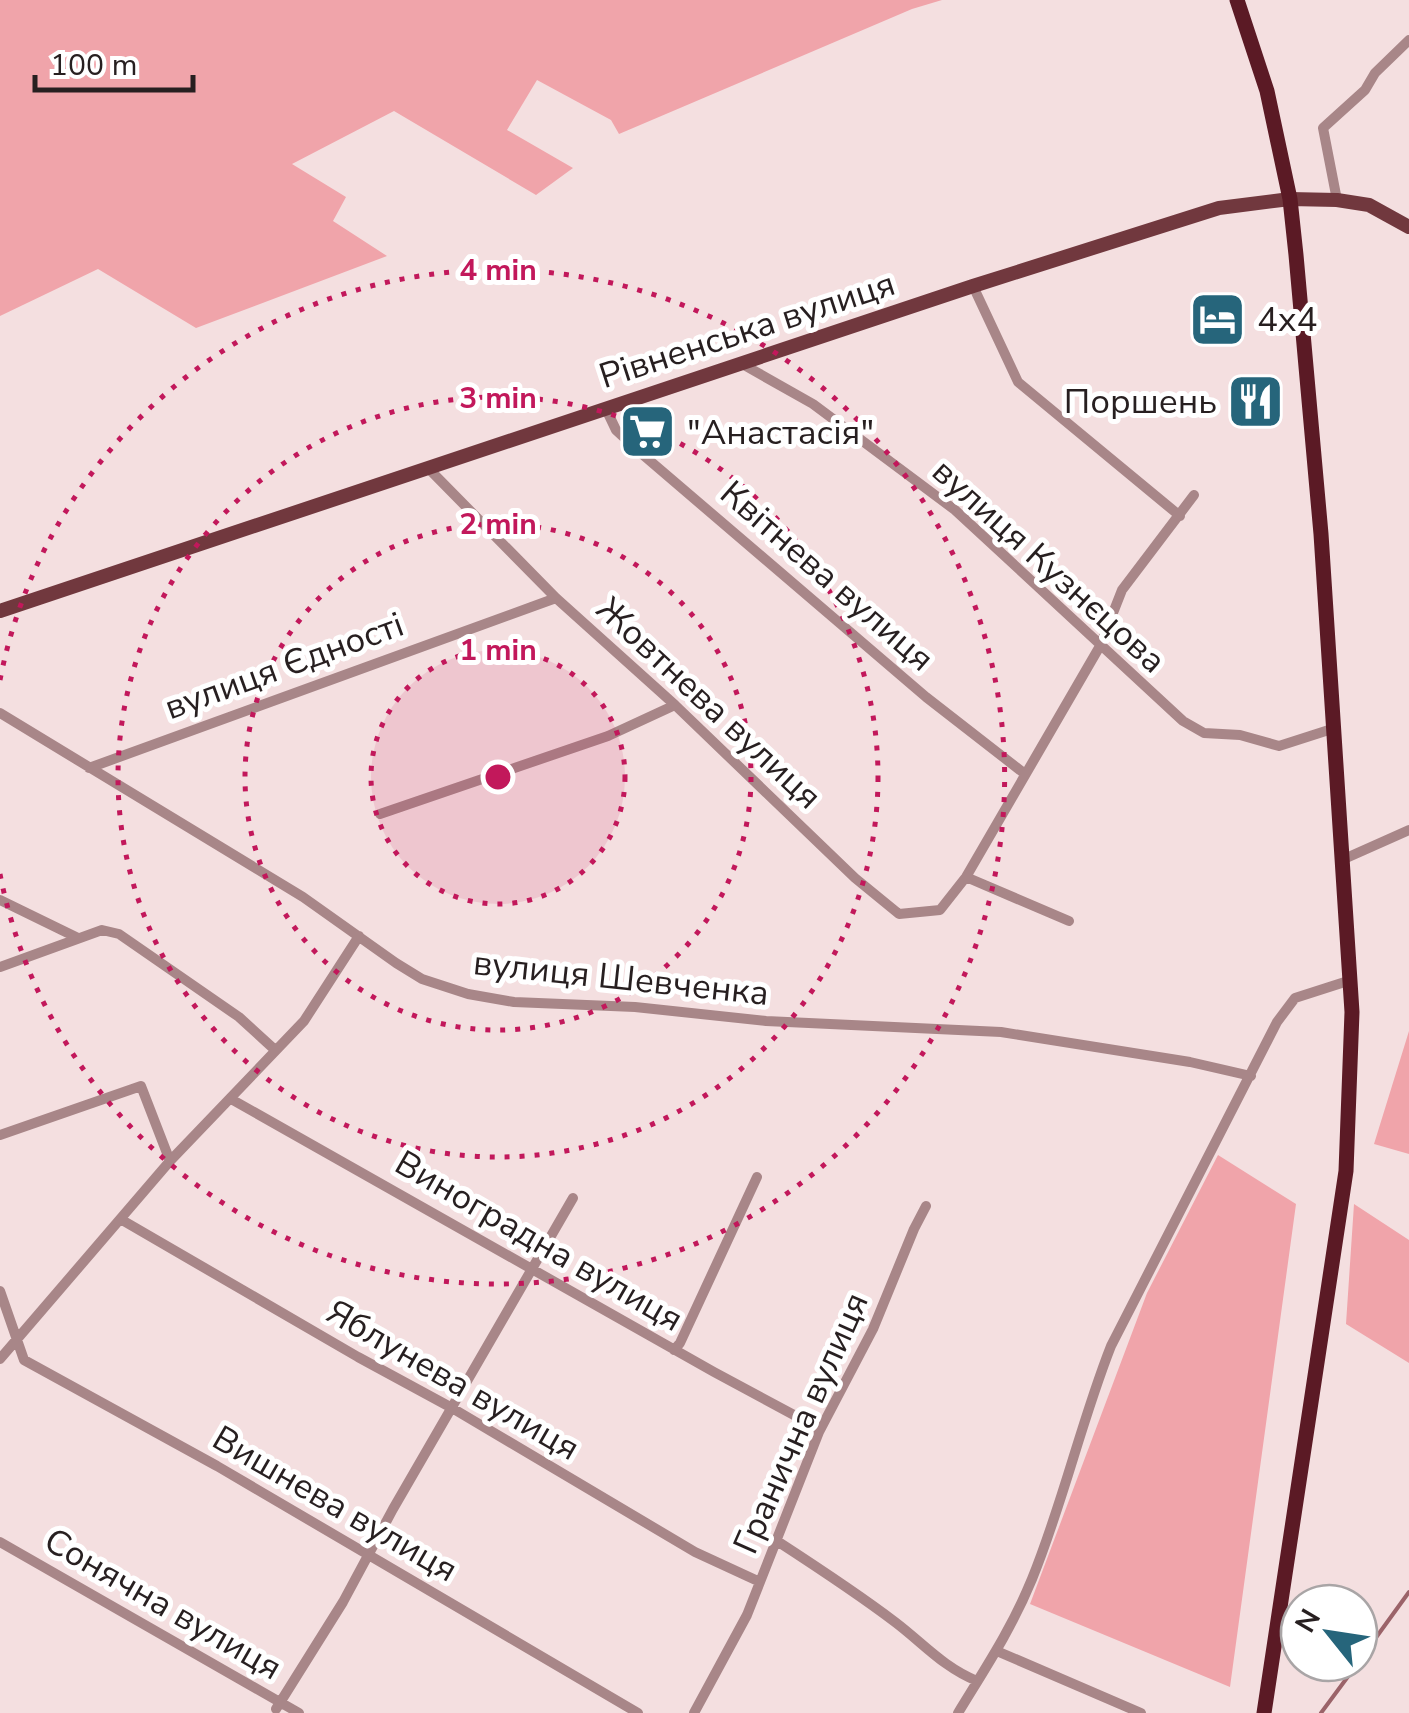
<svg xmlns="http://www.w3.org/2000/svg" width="1409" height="1713" font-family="'Nunito Sans',sans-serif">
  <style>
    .green { fill: #f0a4aa }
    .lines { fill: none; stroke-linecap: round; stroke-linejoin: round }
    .stream { stroke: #9b6369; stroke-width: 4 }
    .minor { stroke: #a88688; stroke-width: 10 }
    .major { stroke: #71383e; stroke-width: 14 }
    .highway { stroke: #5b1a25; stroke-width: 15 }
    .ring { fill: none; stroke: #c2185b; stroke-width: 5; stroke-dasharray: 5 10 }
    .labels { text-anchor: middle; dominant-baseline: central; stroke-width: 10; stroke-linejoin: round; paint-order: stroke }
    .poi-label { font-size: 35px; fill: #271f20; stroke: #fff; text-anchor: start }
    .street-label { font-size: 35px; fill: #271f20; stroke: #fff }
    .centre { fill: #c2185b; stroke: #fff; stroke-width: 5 }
    .ring-label { font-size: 30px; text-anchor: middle; font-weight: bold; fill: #c2185b; stroke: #fff; stroke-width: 10; stroke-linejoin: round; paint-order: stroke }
  </style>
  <rect width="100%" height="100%" fill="#f4dfe0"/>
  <path class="green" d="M0 0H942L912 9 619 134 611 120 537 80 507 130 573 168 536 195 394 111 292 164 346 197 333 221 387 256 196 328 98 269 0 316Z
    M1409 1031V1154L1374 1144Z
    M1218 1155 1296 1204 1230 1687 1030 1604 1147 1293Z
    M1354 1204 1409 1240V1363L1346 1324Z"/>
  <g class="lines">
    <path class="stream" d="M1359 1661 1409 1592
      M1321 1713 1358 1663"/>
    <path class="minor" d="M1337 200 1323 128 1365 90 1375 73 1409 40
      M973 286 1018 382 1180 516
      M744 365 813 404 955 510 1183 721 1204 733 1240 735 1279 746 1335 728
      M606 409 616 430 642 454 926 697 1025 774
      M428 468 556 598 675 705 855 878 899 914 940 910 966 877 1100 646 1122 590 1194 495
      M0 713 303 897 396 963 422 979 468 994 514 1002 635 1007 766 1021 1001 1032 1190 1062 1251 1076
      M89 768 556 598
      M380 814 608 736 675 705
      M1344 859 1409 830
      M966 877 1069 921
      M0 900 78 938
      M0 967 102 930 119 934 239 1017 274 1049
      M231 1099 714 1372 820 1429
      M0 1135 141 1086 170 1161
      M122 1220 358 1357 452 1408 695 1552 760 1582
      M0 1291 24 1360 217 1466 638 1713
      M674 1350 680 1343 757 1177
      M0 1359 170 1161 304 1021 359 936
      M777 1541C817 1567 857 1593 895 1622 924 1644 943 1667 977 1681
      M0 1542 299 1713
      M999 1652 1141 1713
      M276 1709 343 1602 393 1509 573 1198
      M694 1713 747 1615 819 1432 873 1329 914 1229 926 1206
      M958 1713C986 1667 1011 1630 1032 1579 1063 1503 1081 1422 1111 1346L1277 1022 1295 998 1351 980"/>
    <path class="major" d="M0 611 973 286 1219 208 1290 199 1337 200 1369 205 1409 227"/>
    <path class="highway" d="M1237 0 1267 91 1290 199 1296 255 1321 534 1352 1012 1346 1171 1264 1713"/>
  </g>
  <circle cx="498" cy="777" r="127" fill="#c2185b" fill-opacity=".12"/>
  <g class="ring">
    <circle cx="498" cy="777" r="127"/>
    <circle cx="498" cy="777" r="253"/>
    <circle cx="498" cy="777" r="380"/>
    <path d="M0 680A507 507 0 1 1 0 874"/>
  </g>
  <defs>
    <symbol id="hotel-square" viewBox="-11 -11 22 22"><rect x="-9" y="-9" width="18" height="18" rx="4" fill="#26657b" stroke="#fff"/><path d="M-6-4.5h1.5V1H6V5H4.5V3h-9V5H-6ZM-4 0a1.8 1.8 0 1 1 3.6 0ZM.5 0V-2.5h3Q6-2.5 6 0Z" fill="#fff"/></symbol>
    <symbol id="restaurant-square" viewBox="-11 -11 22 22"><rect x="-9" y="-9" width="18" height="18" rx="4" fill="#26657b" stroke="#fff"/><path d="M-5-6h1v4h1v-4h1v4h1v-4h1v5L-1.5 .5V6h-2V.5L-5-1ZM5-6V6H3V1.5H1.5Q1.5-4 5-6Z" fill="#fff"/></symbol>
    <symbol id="supermarket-square" viewBox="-11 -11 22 22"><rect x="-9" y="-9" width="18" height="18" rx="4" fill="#26657b" stroke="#fff"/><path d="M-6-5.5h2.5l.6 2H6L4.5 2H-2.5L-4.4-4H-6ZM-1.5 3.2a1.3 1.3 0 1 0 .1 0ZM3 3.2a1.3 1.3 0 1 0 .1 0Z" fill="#fff"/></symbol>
  </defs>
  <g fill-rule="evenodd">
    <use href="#hotel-square" x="1186" y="288" width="63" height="63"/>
    <use href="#restaurant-square" x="1224" y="370" width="63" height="63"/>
    <use href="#supermarket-square" x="616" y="400" width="63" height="63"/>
  </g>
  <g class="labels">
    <g class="poi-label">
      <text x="1257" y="319">4x4</text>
      <text x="1217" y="401" text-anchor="end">Поршень</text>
      <text x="687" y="432">"Анастасія"</text>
    </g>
    <g class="street-label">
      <text transform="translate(747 330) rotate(-18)">Рівненська вулиця</text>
      <text transform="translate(1049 566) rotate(42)">вулиця Кузнєцова</text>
      <text transform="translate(827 576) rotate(41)">Квітнева вулиця</text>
      <text transform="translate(284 666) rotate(-20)">вулиця Єдності</text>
      <text transform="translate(709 703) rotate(43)">Жовтнева вулиця</text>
      <text transform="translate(621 978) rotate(6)">вулиця Шевченка</text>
      <text transform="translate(539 1241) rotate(30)">Виноградна вулиця</text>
      <text transform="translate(453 1380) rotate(30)">Яблунева вулиця</text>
      <text transform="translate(801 1423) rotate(-66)">Гранична вулиця</text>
      <text transform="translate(335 1504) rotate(30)">Вишнева вулиця</text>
      <text transform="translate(163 1604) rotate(30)">Сонячна вулиця</text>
    </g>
  </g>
  <circle cx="498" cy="777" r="15" class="centre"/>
  <g class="ring-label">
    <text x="498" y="280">4 min</text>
    <text x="498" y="408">3 min</text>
    <text x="498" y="534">2 min</text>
    <text x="498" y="660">1 min</text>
  </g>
  <g transform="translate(1329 1633) rotate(300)"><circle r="48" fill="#ffffff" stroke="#a9a5a6" stroke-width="2.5"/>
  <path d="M0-8L18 38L0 25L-18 38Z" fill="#26657b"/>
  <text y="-15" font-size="28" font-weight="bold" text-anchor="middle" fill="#271f20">N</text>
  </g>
  <path d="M35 75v15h158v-15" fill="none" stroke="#271f20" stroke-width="5"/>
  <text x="50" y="75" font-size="30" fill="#271f20" stroke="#ffffff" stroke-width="8" paint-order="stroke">100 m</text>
</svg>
